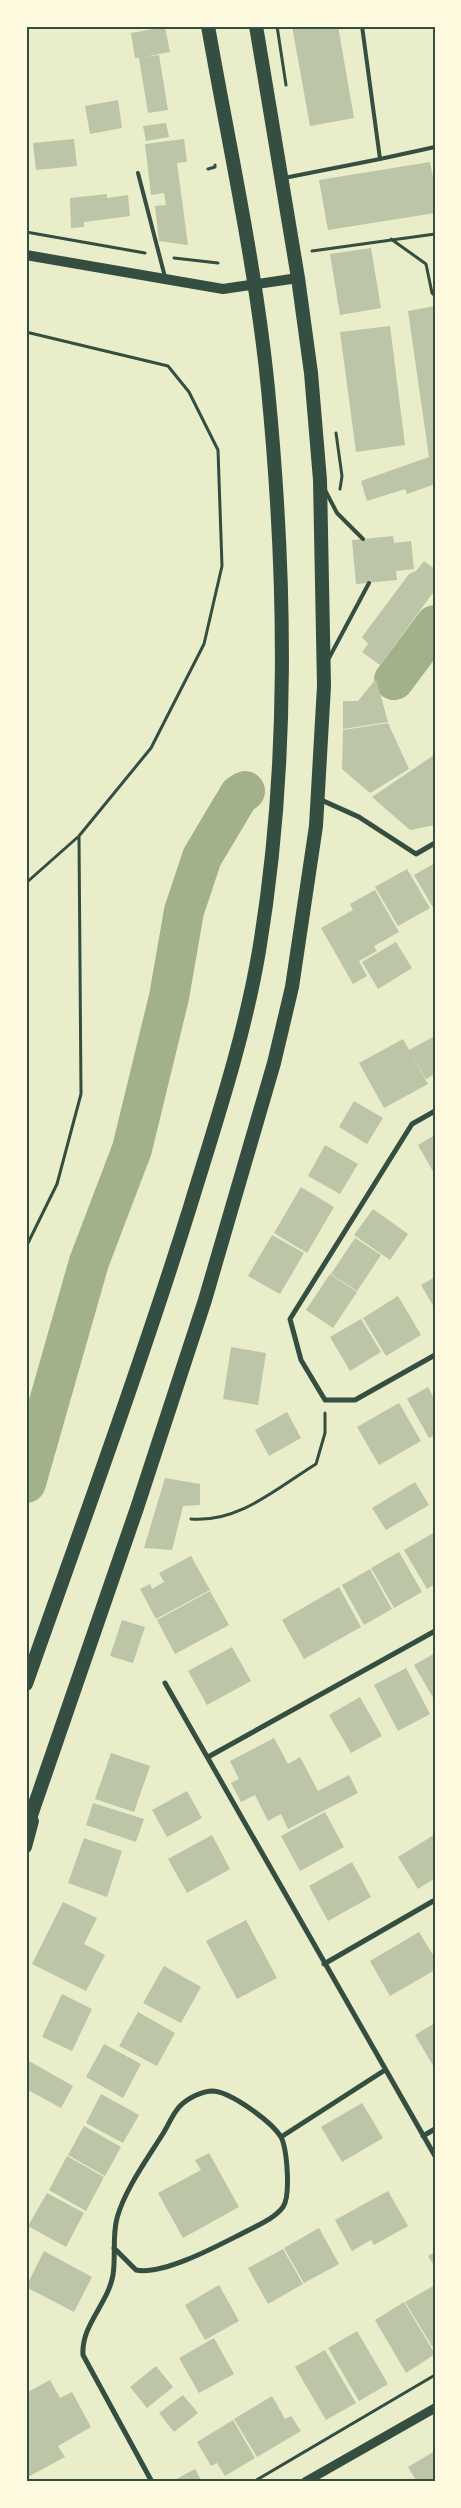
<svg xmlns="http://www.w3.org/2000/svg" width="461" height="2508" font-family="Inter,sans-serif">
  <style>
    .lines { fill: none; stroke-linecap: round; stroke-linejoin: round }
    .river { stroke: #a3b18a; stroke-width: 40 }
    .building { fill: #bcc5a7 }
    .path { stroke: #344e41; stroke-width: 3 }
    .service { stroke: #344e41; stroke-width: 4 }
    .minor { stroke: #344e41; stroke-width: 5 }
    .tertiary { stroke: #344e41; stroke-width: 9 }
    .secondary { stroke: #344e41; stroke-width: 10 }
    .primary { stroke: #344e41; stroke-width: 12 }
    .trunk { stroke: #344e41; stroke-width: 14 }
    .neatline { fill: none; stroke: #344e41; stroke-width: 2 }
  </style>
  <rect width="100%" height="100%" fill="#e9edc9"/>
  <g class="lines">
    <path class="river" d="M394 680 435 625
      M26 1483 89 1262 132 1149 169 997 184 911 202 857 239 795 245 791"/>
  </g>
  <path class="building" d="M292 26H338L354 118 310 126Z
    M165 27 170 52 144 57 159 55 168 110 148 113 139 58H135L131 33Z
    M118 100 122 128 90 134 85 106Z
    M166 123 169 137 146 141 143 126Z
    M74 139 77 166 36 170 33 143Z
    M184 139 187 162 177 163 188 245 159 241 155 206 166 205 164 193 151 195 145 144Z
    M430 162 435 187V213L328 230 319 180Z
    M107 194V198L128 195 130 216 84 222V227L71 228 70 198Z
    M371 248 381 308 340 315 330 254Z
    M435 306V484L407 494 405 489 367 501 361 481 429 457 408 311Z
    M390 326 405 445 356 452 340 332Z
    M393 536 394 543 411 541 414 569 396 571 397 580 356 584 352 540Z
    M424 561 435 569V590L380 665 362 652 368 644 362 637 409 574 416 571Z
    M376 679 388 722 343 729V701H358Z
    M388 723 409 769 370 793 342 769 343 730Z
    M434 755 435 825 410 830 372 797Z
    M435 863V911L414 875Z
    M407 869 430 908 398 926 375 887Z
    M375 890 399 932 374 946 377 951 359 961 367 976 353 984 321 928 353 910 350 904Z
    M396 942 412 968 378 989 362 962Z
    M435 1036V1074L426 1079 409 1050Z
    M403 1039 428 1084 384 1108 359 1063Z
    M354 1101 383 1118 367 1144 339 1127Z
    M435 1135V1175L418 1145Z
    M325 1145 358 1164 340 1194 308 1176Z
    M301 1187 334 1207 307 1253 274 1233Z
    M373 1209 408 1234 390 1260 354 1235Z
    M272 1235 304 1253 280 1294 248 1276Z
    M355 1238 381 1255 357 1291 331 1274Z
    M330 1274 357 1292 333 1328 306 1310Z
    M435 1277V1309L421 1285Z
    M398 1296 421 1335 386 1356 363 1318Z
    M361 1319 381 1352 350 1371 330 1337Z
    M231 1347 266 1353 258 1405 223 1399Z
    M428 1387 435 1400V1435L429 1438 407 1399Z
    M399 1403 421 1441 379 1465 357 1427Z
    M287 1412 301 1438 269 1456 255 1430Z
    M165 1478 200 1484V1505L183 1506 172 1550 144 1548Z
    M415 1482 429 1505 386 1530 372 1508Z
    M435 1532V1584L427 1589 404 1550Z
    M399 1552 422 1592 394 1608 371 1568Z
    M191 1556 210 1590 156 1619 140 1589 150 1584 152 1589 164 1582 159 1573Z
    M370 1569 392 1609 364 1625 342 1585Z
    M339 1587 361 1627 304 1659 282 1620Z
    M210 1591 229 1625 175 1654 157 1620Z
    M122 1620 145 1627 133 1663 110 1656Z
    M232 1647 251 1681 207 1705 188 1671Z
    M435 1653V1701L414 1665Z
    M406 1668 430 1714 398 1731 374 1685Z
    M360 1697 382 1736 351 1753 329 1715Z
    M274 1738 288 1764 300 1757 318 1791 349 1775 358 1793 288 1829 281 1814 268 1821 255 1795 241 1802 231 1783 239 1779 230 1761Z
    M111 1753 150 1766 134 1812 95 1799Z
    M187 1791 202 1818 167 1837 152 1810Z
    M93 1803 144 1819 136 1842 86 1825Z
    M325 1812 344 1847 300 1871 281 1836Z
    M435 1834V1878L418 1889 398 1857 421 1843 433 1862 421 1843Z
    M212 1835 230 1869 187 1893 168 1859Z
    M84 1838 122 1851 107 1897 68 1883Z
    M352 1862 371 1897 328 1921 309 1886Z
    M63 1902 97 1918 84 1944 105 1955 86 1991 32 1964Z
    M246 1920 277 1978 237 1999 206 1941Z
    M419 1932 435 1958V1970L390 1996 370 1961Z
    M164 1966 201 1987 181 2023 143 2003Z
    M62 1994 92 2009 72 2051 42 2037Z
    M138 2012 175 2033 157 2066 119 2046Z
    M435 2023V2069L415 2035Z
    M104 2044 141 2064 123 2098 86 2077Z
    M29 2061 73 2086 61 2108 26 2089V2065Z
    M101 2094 139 2115 123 2143 86 2123Z
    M362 2103 383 2138 342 2162 321 2127Z
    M84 2126 121 2147 105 2176 68 2155Z
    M209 2153 239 2207 183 2238 158 2193 201 2170 195 2160Z
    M67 2156 104 2177 86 2211 49 2190Z
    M388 2191 408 2226 374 2245 371 2240 352 2251 335 2220Z
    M47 2193 84 2213 66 2247 28 2226Z
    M319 2228 339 2264 304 2283 284 2248Z
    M283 2249 303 2284 268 2304 248 2268Z
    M44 2251 92 2277 74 2312 26 2287Z
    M435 2252V2267L428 2256Z
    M219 2285 239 2321 205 2340 185 2305Z
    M435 2285V2351L405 2302Z
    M404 2302 435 2354 406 2373 375 2320Z
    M357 2331 388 2384 359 2401 328 2348Z
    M214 2338 234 2374 199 2393 179 2358Z
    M325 2350 356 2403 326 2420 295 2367Z
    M156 2366 173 2387 147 2408 130 2387Z
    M50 2380 60 2398 72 2392 91 2427 58 2446 65 2457 26 2478V2393Z
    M183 2395 198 2413 174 2432 159 2413Z
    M272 2396 285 2419 291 2416 301 2431 257 2457 234 2419Z
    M233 2420 255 2458 225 2476 217 2463 211 2466 197 2442Z
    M435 2451V2482H417L408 2467Z
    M195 2469 202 2482H171Z"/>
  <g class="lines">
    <path class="path" d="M277 26 286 85
      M208 169 215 167V165
      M26 232 145 253
      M391 239 426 264 432 293 435 296
      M312 251 435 234
      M174 258 218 263
      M26 332 168 366 189 392 218 450 222 566 204 644 151 748 79 836 26 883
      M336 433 342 476 340 489
      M26 1247 57 1184 81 1094 79 837
      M191 1519C239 1523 277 1488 316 1464L325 1433V1413
      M253 2482 435 2375"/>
    <path class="service" d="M380 159 435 147
      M138 173 165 277
      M284 178 380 159 362 26
      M325 490 337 513 363 539
      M329 658 369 583"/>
    <path class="minor" d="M319 799 359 817 416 854 435 843
      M435 1111 412 1124 290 1319 301 1360 325 1400H355L435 1355
      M165 1683 435 2156
      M208 1757 435 1631
      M324 1964 435 1900
      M423 2136 435 2129
      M281 2137 385 2070
      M114 2248 136 2270C163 2276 221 2244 245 2232 258 2225 274 2219 283 2207 291 2195 287 2149 281 2137 272 2122 231 2092 213 2091 202 2091 188 2098 180 2106 173 2113 169 2124 164 2132 148 2158 125 2189 117 2218 112 2237 116 2256 113 2275 108 2304 81 2325 83 2355L152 2482"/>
    <path class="tertiary" d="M305 2482 435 2408"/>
    <path class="secondary" d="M26 255 223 289 298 278"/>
    <path class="primary" d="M26 1847 33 1821"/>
    <path class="trunk" d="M26 1684C82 1525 140 1367 190 1207 216 1122 244 1039 259 951 290 766 286 575 268 389 256 267 229 146 208 26
      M26 1830 137 1508 205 1300 274 1063 292 987 316 826 324 686 320 480 311 373 298 278 256 26"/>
  </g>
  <rect width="461" height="2508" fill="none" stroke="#fefae0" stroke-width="55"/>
  <rect x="28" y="28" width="406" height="2452" class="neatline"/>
</svg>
